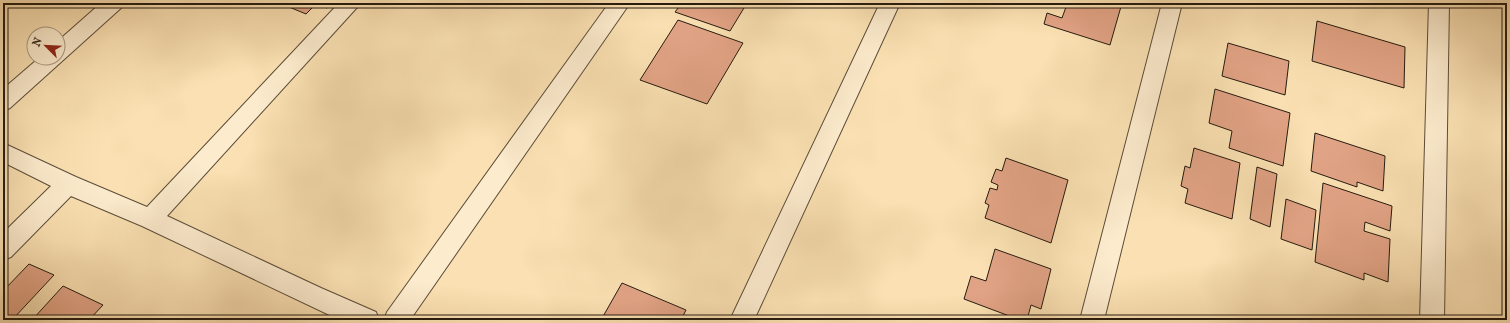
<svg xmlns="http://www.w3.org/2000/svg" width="1510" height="323" font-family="'IM FELL French Canon',serif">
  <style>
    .building { fill: #e1a385; stroke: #261b0f }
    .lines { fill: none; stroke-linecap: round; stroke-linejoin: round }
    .minor-casing { stroke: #5b4c38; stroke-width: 2 }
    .minor { fill: #fcebcd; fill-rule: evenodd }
  </style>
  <rect width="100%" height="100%" fill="#fae0b2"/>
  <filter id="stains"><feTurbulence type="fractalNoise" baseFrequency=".005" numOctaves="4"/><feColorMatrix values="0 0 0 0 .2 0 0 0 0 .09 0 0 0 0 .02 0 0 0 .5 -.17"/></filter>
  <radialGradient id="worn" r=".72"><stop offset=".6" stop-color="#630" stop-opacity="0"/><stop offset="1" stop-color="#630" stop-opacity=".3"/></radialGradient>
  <path class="building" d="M293 3H331L327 8 316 4 306 14 289 7Z
    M682 3H747L730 31 675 12Z
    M1052 3H1122L1110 45 1044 24 1047 13 1062 18 1066 7Z
    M678 20 743 43 707 104 640 80Z
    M1317 21 1405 47 1404 88 1312 61Z
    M1228 43 1289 61 1285 95 1222 76Z
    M1215 89 1290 113 1283 166 1229 148 1232 131 1209 123Z
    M1315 133 1385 156 1383 191 1357 182V187L1311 171Z
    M1194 148 1240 163 1232 219 1185 203 1188 189 1181 186 1185 166 1190 168Z
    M1006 158 1068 180 1051 243 985 218 989 205 985 203 990 188 997 190 998 185 991 182 996 169 1002 171Z
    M1257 167 1277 174 1270 227 1250 219Z
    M1323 183 1392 206 1390 231 1365 222 1364 231 1390 239 1388 282 1364 273V280L1315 262Z
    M1286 199 1316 210 1312 250 1281 239Z
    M995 249 1051 269 1041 309 1031 305 1027 320H1020L964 299 971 276 986 281Z
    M29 264 54 275 12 320H3V291Z
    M622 283 686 310 681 320H601Z
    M63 286 103 305 89 320H32Z"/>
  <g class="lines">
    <defs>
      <path id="minor" d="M101 3H124L121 8 10 108 3 111V89L39 58H58V41Z
        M339 3H361L167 216 321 288 376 312 379 320H340L142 226 71 196 11 257 3 260V233L51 186 3 162V143L76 177 147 207Z
        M609 3H630L410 320H384L387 312Z
        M880 3H900L754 320H730Z
        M1162 3H1182L1104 320H1080Z
        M1429 3H1449L1444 320H1420Z"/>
    </defs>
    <use href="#minor" class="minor-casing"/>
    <use href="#minor" class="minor"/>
  </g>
  <rect width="1510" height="323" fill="none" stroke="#fae0b2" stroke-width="16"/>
  <rect x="4" y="4" width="1502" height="315" fill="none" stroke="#261b0f" stroke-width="2"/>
  <rect x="8" y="8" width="1494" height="307" fill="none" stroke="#261b0f"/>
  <g transform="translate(46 46) rotate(294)"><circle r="19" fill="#fcebcd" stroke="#a69881"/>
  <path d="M0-3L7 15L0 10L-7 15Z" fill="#8f2418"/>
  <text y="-6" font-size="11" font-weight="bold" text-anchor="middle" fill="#261b0f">N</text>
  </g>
  <rect width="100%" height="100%" filter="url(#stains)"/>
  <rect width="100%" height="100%" fill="url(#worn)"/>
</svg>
